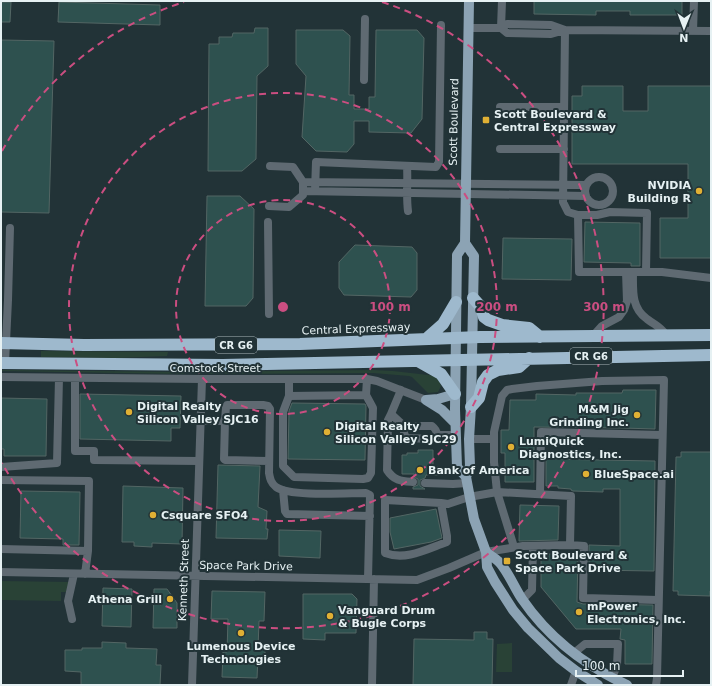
<svg xmlns="http://www.w3.org/2000/svg" width="712" height="686" font-family="'DejaVu Sans',sans-serif">
  <style>
    .green { fill: #294236 }
    .building { fill: #2e514f; stroke: #536664 }
    .lines { fill: none; stroke-linecap: round; stroke-linejoin: round }
    .minor { stroke: #5f6a72; stroke-width: 8 }
    .major { stroke: #8ca3b4; stroke-width: 10 }
    .highway { stroke: #9eb9cd; stroke-width: 12 }
    .ring { fill: none; stroke: #cb4e81; stroke-width: 2; stroke-dasharray: 7 5 }
    .poi-dot { fill: #e0b034; stroke: #223337; stroke-width: 1.5 }
    .labels { text-anchor: middle; dominant-baseline: central; stroke-width: 4; stroke-linejoin: round; paint-order: stroke }
    .shield { fill: #223337; stroke: #abb8bb; stroke-width: 1 }
    .shield-label { font-size: 10px; font-weight: bold; fill: #e6f1f3 }
    .poi-label { font-size: 11px; font-weight: bold; fill: #e6f1f3; stroke: #223337; text-anchor: start }
    .street-label { font-size: 11px; fill: #e6f1f3; stroke: #223337 }
    .centre { fill: #cb4e81; stroke: #223337; stroke-width: 2 }
    .ring-label { font-size: 12px; text-anchor: middle; font-weight: bold; fill: #cb4e81; stroke: #223337; stroke-width: 4; stroke-linejoin: round; paint-order: stroke }
  </style>
  <rect width="100%" height="100%" fill="#223337"/>
  <path class="green" d="M41 351 168 352 167 356 117 358 41 357Z
    M1 370 183 372 372 370 393 371 437 376 441 386 438 392 428 393 412 377 409 376 373 373 184 374 1 371Z
    M1 581 69 582 66 592H61V601L1 600Z
    M512 643V672H496L497 644Z"/>
  <path class="building" d="M534 1H682V15H630V11H596V15L534 14Z
    M1 2H11L10 22H1Z
    M59 2 160 5V25L58 22Z
    M255 28H268V66L257 76 256 159 242 171H208L209 44H219V37H232L233 33H254Z
    M296 30H343L350 36 349 95H354V109H369V97H375L376 30H417L424 38 422 119 411 133 369 132V121H354V144L347 152 316 151 302 137 306 76 296 64Z
    M1 40 54 41 49 213 1 212Z
    M582 86H623V111H648V86H711V258H660V218H688V164H572V96H582Z
    M207 196H240L254 209 253 298 246 306H205Z
    M585 222 640 223V266H631V263L584 262Z
    M503 238 572 239 571 280 502 279Z
    M355 245 412 247 417 253V290L411 297 344 295 339 288V262Z
    M623 390H656L655 429 622 428 534 427V482H505V453H501V430H509L510 400H536V394L576 395V393H622Z
    M80 394 181 396 180 428H171V441L80 439Z
    M1 398 47 399 46 456H4V449H1Z
    M292 403 365 404 366 406 365 460 288 459 289 411Z
    M418 450H433V466L438 467V475H426L425 478 420 480V486L425 489H413V487L418 485V479L414 477V474H402V455H407V453H418Z
    M681 452H711V591H710V596L678 595V591H673L676 457H681Z
    M546 459 655 461 654 571 589 570V545L620 546V489H603V492L573 491 571 490V489L558 488V486H546Z
    M218 465 260 466 258 507 267 511 266 529H268L267 539 216 538Z
    M123 486 183 488 182 544 152 543V547L134 546V542H122Z
    M21 491 80 492 79 545H63V539L20 538Z
    M520 505 559 506 558 540 519 541Z
    M436 509 442 538 431 542 394 549 390 532V518Z
    M279 530 321 531 320 558 279 556Z
    M541 554H578L577 602 583 604 653 605 652 664H625V640L620 639 621 629H576L541 587Z
    M103 588 132 589 131 627 102 626Z
    M154 589H167L177 603V628H153Z
    M212 591 265 592 264 621H259L258 649H265V659L258 658 257 678 222 677 223 652H227L228 619H211Z
    M303 594H352L357 599 356 633H325V640L303 639Z
    M474 632H487V639H493L492 685H413L414 639 474 640Z
    M102 642 126 643V648L157 649 156 665H161L160 685H81V672L65 671V650H82V648H102Z"/>
  <g class="lines">
    <path class="minor" d="M468 28H501L507 33 551 34 565 30 711 31
      M501 28 507 24 551 25 565 30
      M501 28 502 1
      M565 30 563 202 568 212 578 215H597L610 212 647 213 646 272
      M693 31 694 1
      M364 80 365 19
      M500 107H564
      M500 149H564
      M407 166C408 181 406 196 408 211
      M585 191a14 14 0 1 1 28 0a14 14 0 1 1-28 0Z
      M303 182 586 185
      M303 191 586 196
      M315 191 316 162 436 167 439 162 441 25
      M269 206 289 207 303 195V182L293 167 270 166
      M578 215 579 272H662L711 278
      M268 222 269 314
      M633 272C633 290 631 308 647 319 656 326 660 326 666 335
      M593 336 602 326 619 317 624 310 627 301 626 272
      M5 363 8 300 10 228
      M1 377 202 379H367L377 381 426 400
      M75 378V451H94V460L199 461
      M289 379V396L283 412V466L294 477 363 479 368 478 371 473 373 408 366 395 367 379
      M401 390 391 414 404 426H432C437 430 438 433 435 438L432 439 406 438 404 433V426
      M289 396 366 395
      M391 414 388 420 387 470C394 481 402 481 413 482
      M200 421H225L226 407 227 405H263L268 406 270 409 269 473C270 479 271 483 276 487 290 497 347 493 366 493L370 495 368 579
      M225 421 224 459 225 460 269 461
      M437 435H456
      M469 439H494
      M1 467 57 463 59 378
      M1 480 89 481 88 551 85 574
      M425 483 453 484 467 483
      M283 490 285 511 287 514 370 516
      M540 494 541 432 662 435
      M441 503 447 536V542C427 549 406 561 385 553V500L441 503 448 504 469 497 497 492 571 496 570 545 584 546 583 598 658 600
      M514 547 497 492 494 462V432L502 396 507 390 512 389 537 386 602 381 664 380 657 678 656 685
      M1 549 88 551
      M1 572 417 580 449 568 486 552 523 546 570 545
      M522 600 532 590 533 546
      M72 619 68 601 74 574
      M574 653 585 644H618L617 665 612 678
      M192 685 202 379
      M372 685 374 579
      M571 685 576 671"/>
    <path class="major" d="M469 1 465 243 457 255 455 409 457 467 466 477 474 519 486 552 487 567 495 582 513 610 528 628 559 658 576 671 598 685
      M465 243 474 256 471 407 469 439 470 466 466 477
      M426 400 442 410 455 423
      M426 400 438 399 455 394
      M486 552C489 555 494 557 498 561 507 569 515 589 522 599 548 637 586 666 627 685"/>
    <path class="highway" d="M473 298 481 307 484 317 488 320 502 325 529 328 540 337
      M426 339 443 324 456 302
      M1 343 84 345 300 344 480 337 711 335
      M418 361 441 374 455 394
      M1 363 223 365 711 355
      M471 407 479 398 483 382 488 375 498 370 519 367 529 358"/>
  </g>
  <g class="ring">
    <circle cx="283" cy="307" r="107"/>
    <circle cx="283" cy="307" r="214"/>
    <path d="M2 151A321 321 0 0 1 184 2M382 2A321 321 0 1 1 2 463"/>
  </g>
  <g class="poi-dot">
    <rect x="482" y="116" width="8" height="8" rx="2"/>
    <circle cx="699" cy="191" r="4"/>
    <circle cx="129" cy="412" r="4"/>
    <circle cx="637" cy="415" r="4"/>
    <circle cx="327" cy="432" r="4"/>
    <circle cx="511" cy="447" r="4"/>
    <circle cx="420" cy="470" r="4"/>
    <circle cx="586" cy="474" r="4"/>
    <circle cx="153" cy="515" r="4"/>
    <rect x="503" y="557" width="8" height="8" rx="2"/>
    <circle cx="170" cy="599" r="4"/>
    <circle cx="579" cy="612" r="4"/>
    <circle cx="330" cy="616" r="4"/>
    <circle cx="241" cy="633" r="4"/>
  </g>
  <g class="labels">
    <g class="shield">
      <rect x="215" y="337" width="42" height="16" rx="3"/>
      <rect x="570" y="348" width="42" height="16" rx="3"/>
    </g>
    <g class="shield-label">
      <text x="236" y="345">CR G6</text>
      <text x="591" y="356">CR G6</text>
    </g>
    <g class="poi-label">
      <text x="494" y="114">Scott Boulevard &amp;<tspan x="494" dy="13">Central Expressway</tspan></text>
      <text x="691" y="185" text-anchor="end">NVIDIA<tspan x="691" dy="13">Building R</tspan></text>
      <text x="137" y="406">Digital Realty<tspan x="137" dy="13">Silicon Valley SJC16</tspan></text>
      <text x="629" y="409" text-anchor="end">M&amp;M Jig<tspan x="629" dy="13">Grinding Inc.</tspan></text>
      <text x="335" y="426">Digital Realty<tspan x="335" dy="13">Silicon Valley SJC29</tspan></text>
      <text x="519" y="441">LumiQuick<tspan x="519" dy="13">Diagnostics, Inc.</tspan></text>
      <text x="428" y="470">Bank of America</text>
      <text x="594" y="474">BlueSpace.ai</text>
      <text x="161" y="515">Csquare SFO4</text>
      <text x="515" y="555">Scott Boulevard &amp;<tspan x="515" dy="13">Space Park Drive</tspan></text>
      <text x="162" y="599" text-anchor="end">Athena Grill</text>
      <text x="587" y="606">mPower<tspan x="587" dy="13">Electronics, Inc.</tspan></text>
      <text x="338" y="610">Vanguard Drum<tspan x="338" dy="13">&amp; Bugle Corps</tspan></text>
      <text x="241" y="646" text-anchor="middle">Lumenous Device<tspan x="241" dy="13">Technologies</tspan></text>
    </g>
    <g class="street-label">
      <text transform="translate(454 122) rotate(-89)">Scott Boulevard</text>
      <text transform="translate(356 329) rotate(-2)">Central Expressway</text>
      <text x="215" y="368">Comstock Street</text>
      <text transform="translate(246 566) rotate(1)">Space Park Drive</text>
      <text transform="translate(184 580) rotate(-88)">Kenneth Street</text>
    </g>
  </g>
  <circle cx="283" cy="307" r="6" class="centre"/>
  <g class="ring-label">
    <text x="390" y="311">100 m</text>
    <text x="497" y="311">200 m</text>
    <text x="604" y="311">300 m</text>
  </g>
  <rect width="712" height="686" fill="none" stroke="#e6f1f3" stroke-width="4"/>
  <g transform="translate(684 28) rotate(181)" stroke="#223337" stroke-width="3" paint-order="stroke">
  <path d="M0-3L7 15L0 10L-7 15Z" fill="#e6f1f3"/>
  <text y="-6" font-size="11" font-weight="bold" text-anchor="middle" fill="#e6f1f3">N</text>
  </g>
  <path d="M576 670v6h107v-6" fill="none" stroke="#e6f1f3" stroke-width="2"/>
  <text x="582" y="670" font-size="12" fill="#e6f1f3" stroke="#223337" stroke-width="3" paint-order="stroke">100 m</text>
</svg>
